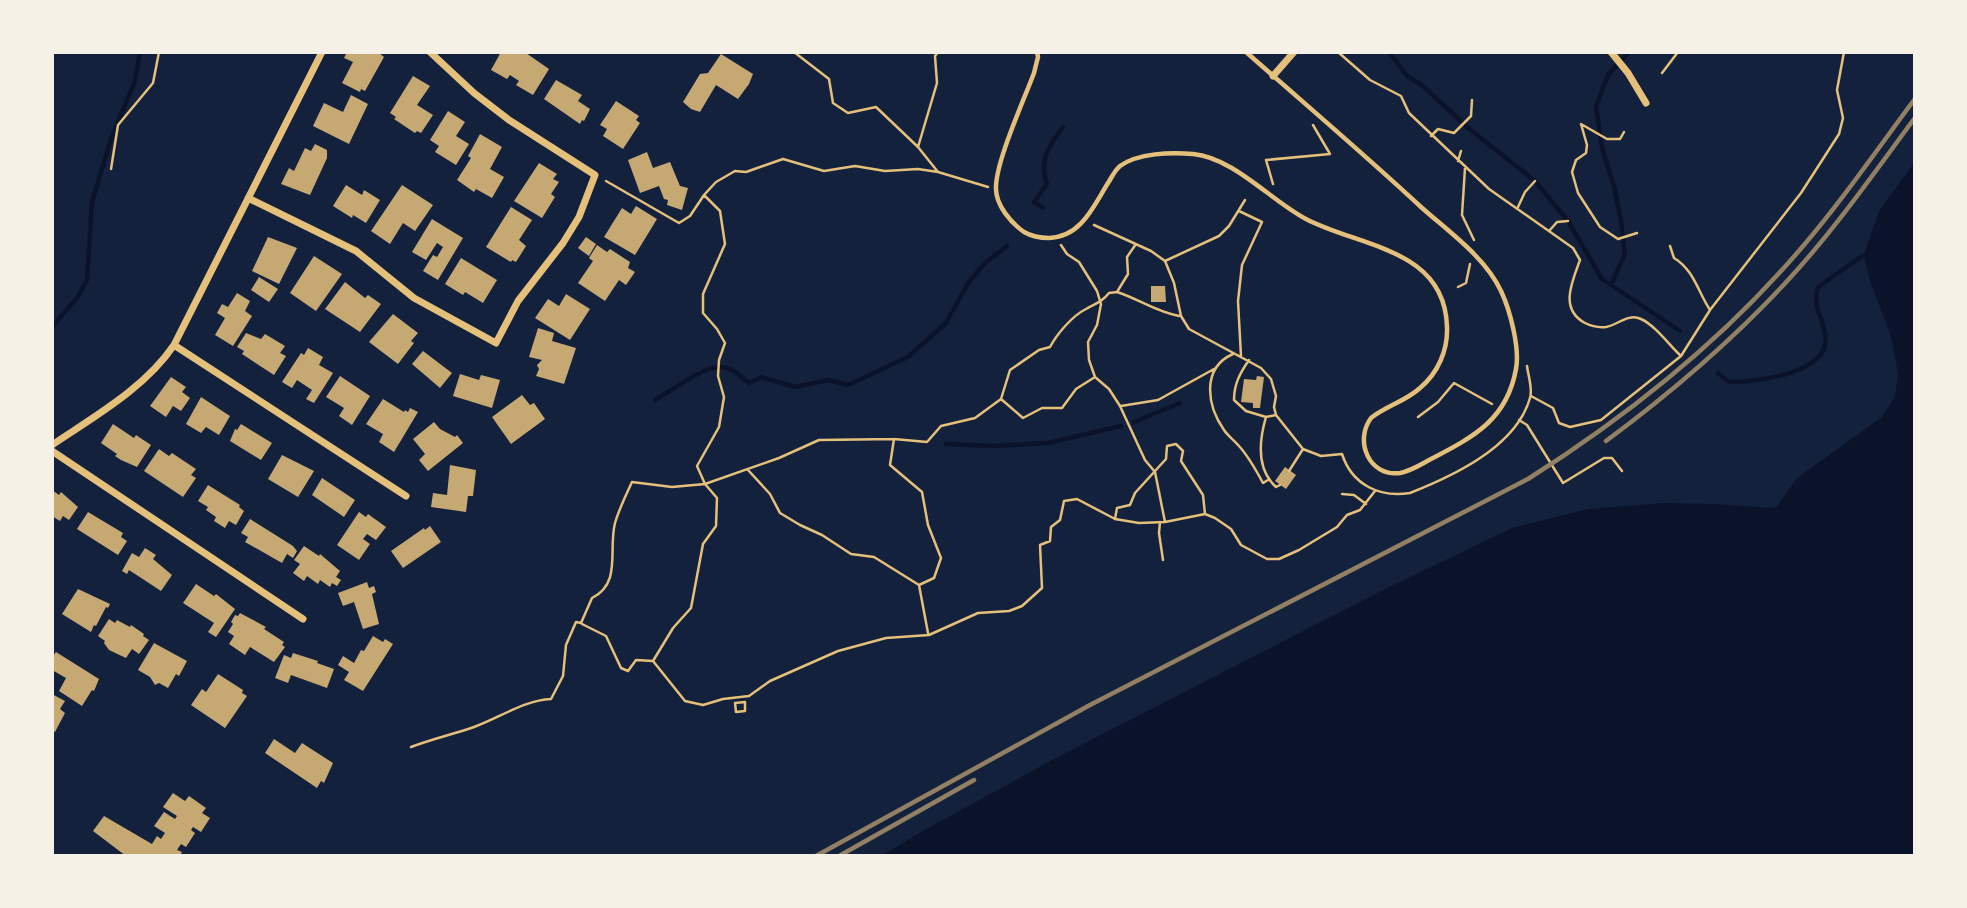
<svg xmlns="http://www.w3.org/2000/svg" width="1967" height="908" font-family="'Source Sans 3',sans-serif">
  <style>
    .water { fill: #0b132b }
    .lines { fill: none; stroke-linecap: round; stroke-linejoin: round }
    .stream { stroke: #0b132b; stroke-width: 4.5 }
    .building { fill: #c6a872 }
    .path { stroke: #e5c07b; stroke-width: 2.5 }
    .service { stroke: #e5c07b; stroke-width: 4.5 }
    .minor { stroke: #e5c07b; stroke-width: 7 }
    .rail { stroke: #918062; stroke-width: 4.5 }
  </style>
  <rect width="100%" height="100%" fill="#14213d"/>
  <path class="water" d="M1914 163V855H883L921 832 1054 759 1383 590 1512 528 1588 509 1662 503 1715 504 1776 508 1797 478 1882 417 1895 396 1898 374 1891 336 1870 281 1864 255 1879 211Z"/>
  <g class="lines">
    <path class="stream" d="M1389 52 1407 76 1423 86 1467 127 1535 181 1568 221 1602 279 1680 331
      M1043 208 1034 202 1047 184C1038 161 1049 146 1063 127
      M1611 285 1625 254 1621 221 1614 186 1602 148 1596 106 1608 75 1629 52
      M52 327 77 298 87 280 92 202 111 139 135 81 140 52
      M1718 373 1729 382C1755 382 1833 374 1825 334 1822 314 1812 308 1818 287L1864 255
      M655 400C671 391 702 367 720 367 732 367 740 376 749 383L761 377 795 387 828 380 848 385 908 357 946 323 968 283 985 263 1007 246
      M1134 422 1180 403
      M946 444 991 446 1048 443 1121 426"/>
  </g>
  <path class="building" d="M347 52H378L384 57 365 91 361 89 360 92 342 83 353 62 344 58Z
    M501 52 526 53 549 69 533 95 516 85 519 81 510 75 507 79 491 70Z
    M721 54 753 74 749 84 738 99 716 85 700 112 691 109 683 102 700 74 708 73Z
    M413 76 430 86 417 105 433 115 421 133 417 131 415 133 394 119 396 117 390 113Z
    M556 80 582 95 578 101 590 109 584 121 582 120 580 124 544 99Z
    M351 95 368 104 349 144 313 126 324 103 343 112Z
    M616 101 639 116 636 120 640 123 623 149 603 136 607 129 600 125Z
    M448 111 465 122 456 136 469 144 456 165 435 152 439 146 430 140Z
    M480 134 502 147 490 169 504 177 492 198 476 189 474 192 457 180 471 158 468 156Z
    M315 144 327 150V158L310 195 281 184 289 168 294 171 305 148 311 151Z
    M647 152 653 168 670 162 680 186 688 188 682 210 667 205 668 200 664 199 659 186 640 193 628 160Z
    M539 163 557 174 553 179 559 182 551 194 555 197 542 218 514 201Z
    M346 185 362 195 364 190 380 200 366 223 353 215 352 218 333 206Z
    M402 185 433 205 415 231 403 223 390 244 371 231Z
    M636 206 657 219 635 255 604 237 622 208 631 214Z
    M511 207 532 220 519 240 526 246 516 262 512 260 511 262 486 247Z
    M432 219 463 238 438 280 423 271 433 255 437 257 443 247 437 243 426 260 412 252Z
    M268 237 297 248 279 284 252 271Z
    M586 237 596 244 589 256 578 248Z
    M597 245 607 252 610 249 630 262 628 268 635 272 626 285 619 280 605 301 578 283 593 261 589 258Z
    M314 256 342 274 316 311 290 293Z
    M461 258 497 280 483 303 465 292 463 295 445 284Z
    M259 277 278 289 269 302 251 290Z
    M345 282 365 298 368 295 381 304 360 332 325 309Z
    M1151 286H1165L1166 302H1151Z
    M237 293 250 301 245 311 252 316 233 346 215 335 225 318 217 313 222 304 228 307Z
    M566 294 590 309 570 340 535 318 548 299 559 306Z
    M393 314 418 333 411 341 414 343 398 364 369 342Z
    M538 328 554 333 552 341 576 348 564 384 536 376 539 369 537 365 542 360 529 357Z
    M246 333 261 339 265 334 285 346 280 353 286 356 274 375 242 354 244 351 237 347Z
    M308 348 323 357 319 365 333 373 314 403 306 399 312 390 297 380 292 388 282 382 301 353 304 355Z
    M423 351 452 373 440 388 412 364Z
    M460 374 479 380 481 375 500 380 492 408 453 396Z
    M340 376 370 396 352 425 339 416 344 408 326 397Z
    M1257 376 1264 377 1260 408H1253V403L1241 402 1244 379 1256 380Z
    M171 377 186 387 182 392 190 398 181 411 173 406 166 417 150 406Z
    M522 395 530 405 534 403 545 419 511 444 492 417Z
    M201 397 230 416 219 435 206 427 201 433 186 424Z
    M383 399 404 412 405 410 408 412 410 408 418 412 394 452 379 442 383 434 366 424Z
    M434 422 440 429 455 437 457 435 463 443 428 471 419 460 425 454 413 439Z
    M113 424 134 438 136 435 151 445 137 467 121 460 115 456 117 454 101 443Z
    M241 424 272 443 261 460 230 441 235 429 237 430Z
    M159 449 169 456 172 453 196 469 191 475 196 478 183 497 144 471Z
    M282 455 314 471 298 497 268 479Z
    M450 465 476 470 473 496H468L466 512 431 507 433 493 447 495Z
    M1285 467 1296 475 1286 489 1275 481Z
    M322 478 355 500 344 517 312 495Z
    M208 485 240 505 239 507 244 511 236 525 229 521 225 528 214 521 216 517 206 510 208 507 198 501Z
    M52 490 59 495 61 492 78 507 69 520 63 516 60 521 52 516Z
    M88 512 123 533 121 537 127 541 118 555 77 529Z
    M359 512 366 517 368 514 386 527 376 540 367 534 363 539 370 544 359 560 337 545Z
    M250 519 293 546 297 551 293 558 287 554 282 563 245 542 248 537 241 533Z
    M430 526 441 542 403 568 391 551 424 528 425 530Z
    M304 546 319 556 320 554 340 571 336 577 341 580 337 586 332 583 330 587 320 580 318 584 307 576 304 581 293 573 300 564 294 560Z
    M145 548 156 555 153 559 172 575 161 591 129 570 127 574 122 571 132 553 139 557Z
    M367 582 369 588 374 586 376 592 372 594 379 624 363 629 354 602 343 606 338 593Z
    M196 584 214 596 216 594 235 609 216 637 208 632 214 623 183 603Z
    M78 589 110 604 108 608 106 607 96 626 94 625 91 632 62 614Z
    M240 613 266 627 264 629 284 642 282 645 285 647 274 662 250 647 245 655 229 644 234 636 228 632 233 624 231 622 235 615 238 616Z
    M109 619 115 623 117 620 130 627 131 625 144 634 143 636 149 640 139 654 132 649 126 658 109 650 104 643 105 641 98 636Z
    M373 636 383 642 385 639 393 644 363 691 344 680 349 672 338 665 343 656 354 663 361 650 364 651Z
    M154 643 187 661 179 676 176 674 168 688 159 683 155 685 150 677 138 670Z
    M56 652 99 679 94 691 92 690 82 706 59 691 66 678 52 670V657Z
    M293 653 318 661 317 663 334 669 327 688 291 675 288 683 275 678 284 655 291 658Z
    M218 674 243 690 242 693 247 696 225 728 191 705 202 689 206 692Z
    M52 694 65 701 60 709 65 713 55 732 52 730Z
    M274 739 295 753 302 743 333 763 324 783 321 781 317 788 265 753Z
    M173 793 185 801 189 796 206 808 202 813 210 818 201 832 193 827 191 830 195 833 186 847 181 844 177 850 182 852 180 856H126L93 831 104 816 152 844 157 836 161 839 165 833 154 826 164 812 175 819 177 816 163 807Z"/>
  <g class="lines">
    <path class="path" d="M794 52 829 79 833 103 848 113 876 107 918 147
      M938 52 935 56 937 83 918 147 938 172 988 187
      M1338 52 1370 80 1401 96 1409 113 1489 189 1573 248 1580 260C1572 282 1559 309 1585 323 1591 326 1598 328 1606 327 1618 325 1628 313 1641 319 1656 326 1669 345 1681 356
      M1662 73 1678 52
      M1624 132 1620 139H1607L1581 124 1587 145 1586 153 1576 160 1572 172 1578 193 1600 227 1618 239 1637 233
      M1431 136 1438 129 1454 133 1471 116 1472 100
      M1458 161 1461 151
      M1465 168 1462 215 1474 240
      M111 169 118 125 153 83 159 52
      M606 181 679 223 690 216 704 195
      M1273 184 1266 160 1330 154 1313 125
      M1518 207 1525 192 1535 181
      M1239 211 1262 222 1242 265 1238 301 1241 356
      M1094 225 1151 251 1165 261 1174 283 1181 316 1189 329 1261 368 1271 379 1276 396 1274 407 1276 415 1303 449 1321 456 1342 454C1352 485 1380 498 1410 493 1453 476 1516 447 1530 398 1533 389 1528 375 1527 366
      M1550 230 1557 222 1568 221
      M1061 245 1067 254 1079 262 1097 291 1101 304 1097 325 1088 342 1089 360 1095 377 1109 389 1120 406 1145 460 1155 472 1165 522
      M1165 261 1219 236 1229 226 1245 200
      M1458 287 1466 283 1470 264
      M1117 292C1139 299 1156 312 1179 316
      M1710 310 1801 193 1839 134 1843 118 1837 90 1844 52
      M1233 354C1201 368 1207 406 1224 430 1228 436 1234 440 1239 446 1249 457 1256 470 1263 483L1268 480
      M1249 360C1240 373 1234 384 1234 400L1246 411 1266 417
      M1531 396 1553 408 1559 423 1570 427 1601 420 1681 356 1710 310C1698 292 1694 270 1674 258L1670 246
      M1001 399 1023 418 1042 408H1062L1076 389 1095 377
      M1121 406 1158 400 1214 369
      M1276 415 1266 417C1259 441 1256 469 1276 487L1280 485
      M1418 417 1438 402 1454 383 1492 404
      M1519 420 1527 425 1563 483 1604 458H1612L1622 471
      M894 439 890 465 922 492 928 525 941 558 934 578 919 585 928 633
      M748 470 770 494 780 513 800 525 822 535 851 554 874 557 919 585
      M1289 471 1303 449
      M1342 494 1354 495 1366 504
      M1115 519 1117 508 1130 505 1135 493 1166 459 1167 446 1176 444 1183 451 1181 461 1203 495 1205 514
      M1160 522 1159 533 1163 560
      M582 624 606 636 621 668 628 671 636 660 653 661 685 701 703 705 723 699 749 696 770 681 838 651 886 638 929 635 978 613 1009 611 1022 606 1042 588 1040 545 1050 541 1051 527 1060 520 1064 501 1077 499 1115 519 1139 523 1165 522 1205 514 1215 518 1231 529 1241 545 1267 559H1279L1299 550 1337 527 1347 515 1360 510 1375 491
      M653 661 673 628 691 608 703 544 716 526 717 498 705 484 697 466 719 427 724 397 718 376 719 360 725 343 717 329 703 313V294L725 244 720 211 704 195 716 182 735 171 746 172 783 159 824 171 855 166 885 171 918 169 938 172
      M745 702V711L736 712 735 703Z
      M411 747C432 739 454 734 474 727 499 718 525 700 551 699L563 676 566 645 576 622 581 623 592 598C622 583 608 550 615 523 619 509 626 495 632 482L672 487 705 484 779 458 819 440 894 439 927 442 941 426 975 418 1001 399 1010 370 1039 350 1050 347C1057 334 1072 316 1086 309 1096 303 1101 303 1109 293L1117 292 1128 274 1127 257 1136 244"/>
    <path class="service" d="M1037 52 1038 57 1034 73C1024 100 995 163 996 189 996 205 1011 223 1024 232 1031 236 1041 238 1049 238 1081 237 1093 207 1108 183 1112 177 1115 170 1120 166 1138 153 1171 152 1193 154 1234 158 1270 200 1306 219 1359 247 1445 248 1447 327 1448 350 1438 373 1420 388 1406 401 1386 406 1371 418 1354 441 1369 477 1400 473 1412 471 1423 463 1433 458 1475 436 1507 419 1516 369 1520 348 1510 310 1501 291 1485 257 1449 232 1421 207 1364 154 1305 104 1246 52"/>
    <path class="minor" d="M1611 52 1628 73 1646 103
      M1273 76 1294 52
      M248 198 356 251 414 298 496 343 518 301 563 243 579 217 595 175 509 120 474 93 430 52
      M174 345 406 496
      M52 445C95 416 145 388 174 345L322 52
      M52 451 303 619"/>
    <path class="rail" d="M1606 441C1672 392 1734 339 1789 279 1835 229 1874 173 1914 119
      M816 856 1090 705 1528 479C1621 420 1706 354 1781 271 1830 218 1871 158 1914 100
      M839 856 974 780"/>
  </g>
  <rect width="1967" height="908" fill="none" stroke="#f6f1e7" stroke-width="108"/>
</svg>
